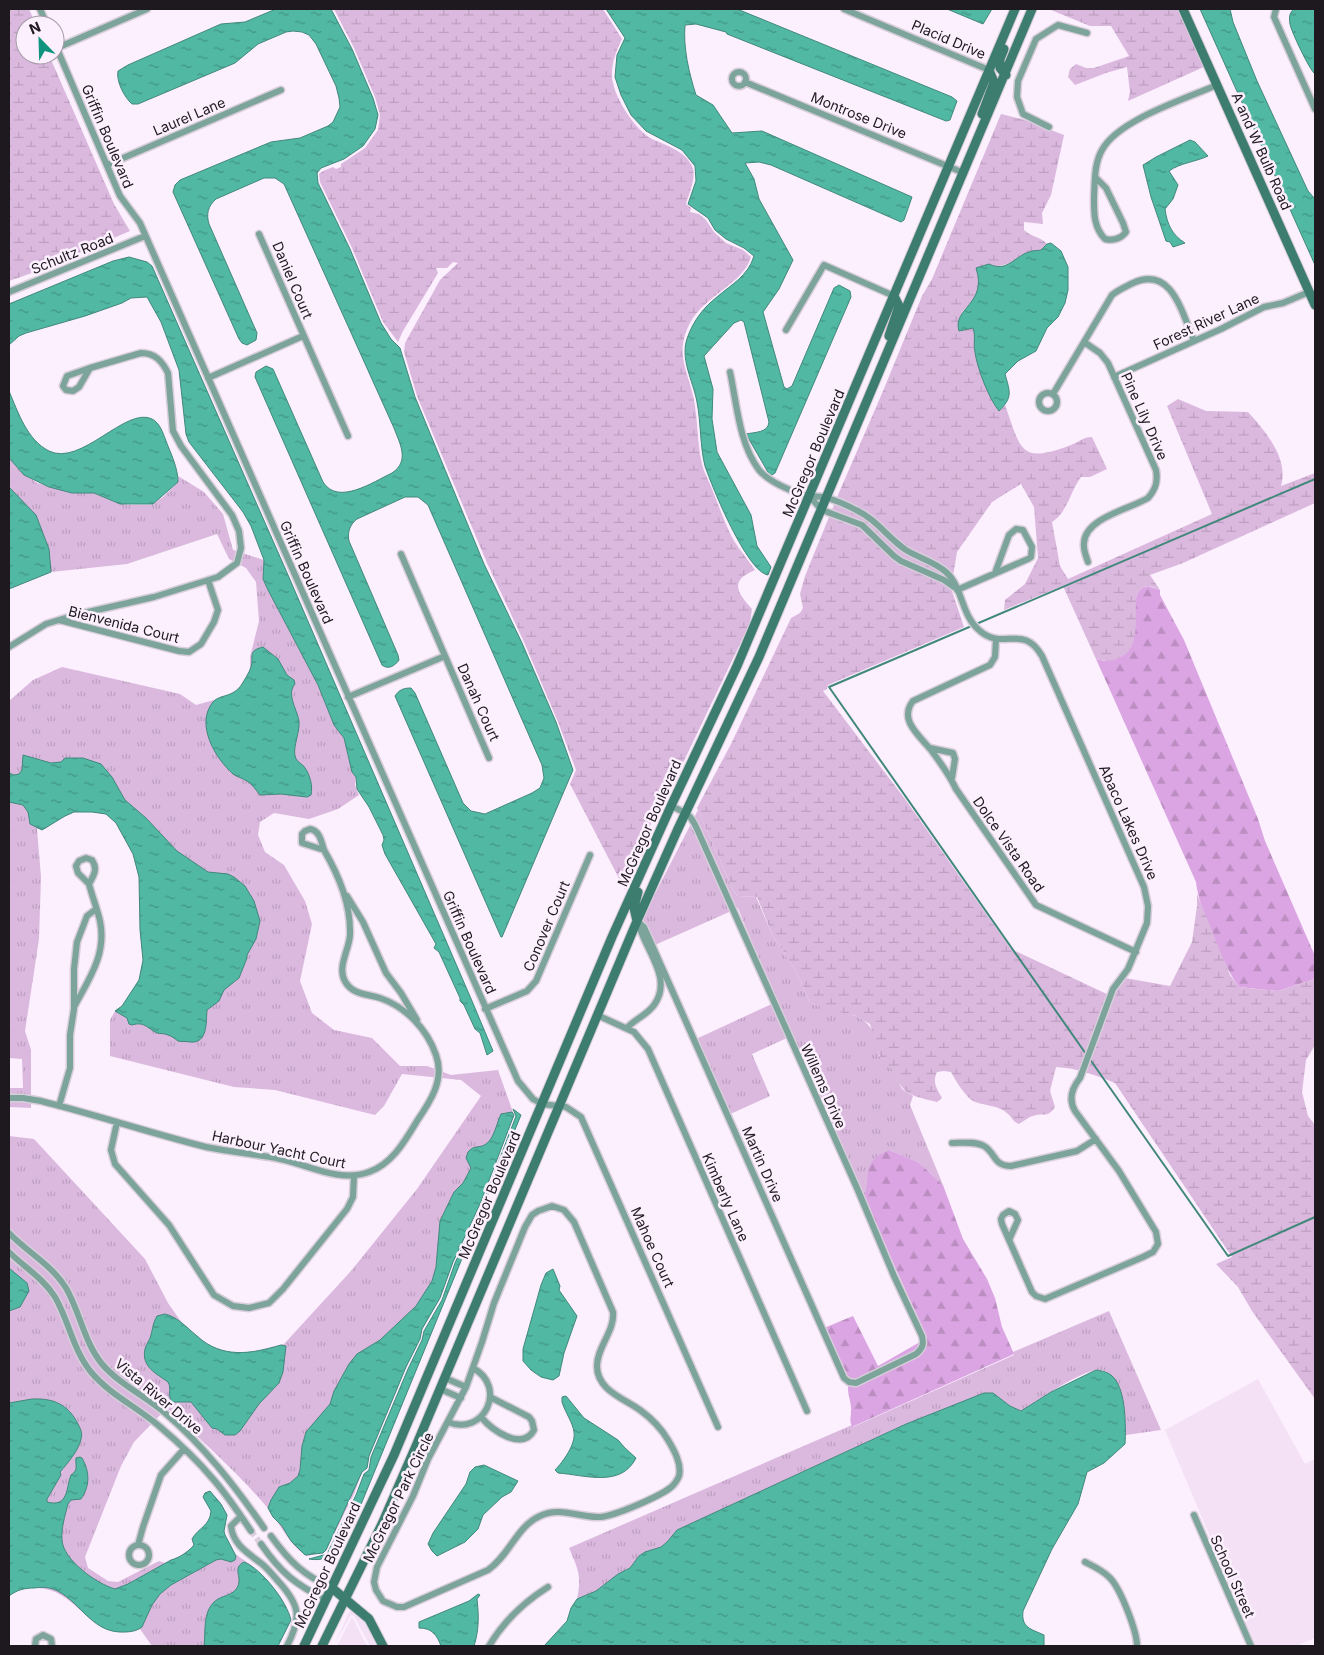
<svg xmlns="http://www.w3.org/2000/svg" width="1324" height="1655" font-family="Inter,sans-serif">
  <style>
    .built { fill: #f4e1f6 }
    .grass { fill: url(#grass-tufts) }
    .forest { fill: url(#forest-firs) }
    .wetland { fill: url(#wetland-marsh) }
    .water { fill: url(#water-ripples); stroke: #41887b }
    .lines { fill: none; stroke-linecap: round; stroke-linejoin: round }
    .stream { stroke: #41887b; stroke-width: 2 }
    .street-tunnel { stroke: #dbcfdc; stroke-width: 6; stroke-dasharray: 6 3; stroke-linecap: butt }
    .street-casing { stroke: #d8cdda; stroke-width: 9 }
    .secondary-casing { stroke: #d8cdda; stroke-width: 11 }
    .street { stroke: #7ca49a; stroke-width: 6 }
    .secondary { stroke: #3d7d6f; stroke-width: 9 }
    .labels { text-anchor: middle; dominant-baseline: central; stroke-width: 5; stroke-linejoin: round; paint-order: stroke }
    .street-label { font-size: 14px; fill: #1e191e; stroke: #fceffe }
  </style>
  <defs>
    <pattern id="grass-tufts" width="24" height="20" patternUnits="userSpaceOnUse" patternTransform="scale(1.25)"><rect width="24" height="20" fill="#dbb9df"/><path d="M3 7l-1-3M5 7V3M7 7l1-3M15 17l-1-3M17 17v-4M19 17l1-3" fill="none" stroke="#bc9ebf"/></pattern>
    <pattern id="forest-firs" width="22" height="20" patternUnits="userSpaceOnUse" patternTransform="scale(1.25)"><rect width="22" height="20" fill="#daa5e2"/><path d="M5 1l3.5 6h-7zM16 11l3.5 6h-7z" fill="#bb8dc1"/></pattern>
    <pattern id="wetland-marsh" width="20" height="14" patternUnits="userSpaceOnUse" patternTransform="scale(1.25)"><rect width="20" height="14" fill="#dbb9df"/><path d="M1 5h8M5 5V1M11 12h8M15 12V8" fill="none" stroke="#bc9ebf"/></pattern>
    <pattern id="water-ripples" width="26" height="14" patternUnits="userSpaceOnUse" patternTransform="scale(1.25)"><rect width="26" height="14" fill="#50b8a3"/><path d="M2 4q2-2 4 0t4 0M15 11q2-2 4 0t4 0" fill="none" stroke="#429584"/></pattern>
  </defs>
  <rect width="100%" height="100%" fill="#fceffe"/>
  <path class="built" d="M1258 1379 1305 1464 1315 1459V1638L1296 1646H1256L1165 1430Z
    M351 1608 366 1621 380 1646H370L354 1616 351 1615 335 1643Z
    M352 1617 367 1646H337Z"/>
  <path class="grass" d="M9 458 19 470 37 483 72 493H94L114 502 128 505H151L163 497 178 482V476L204 492 223 514 233 550 264 560 263 579 268 590 318 685 334 725 344 738 348 756 356 777 355 785 359 795 338 809 309 819 274 813 260 822 258 835 265 852 284 865 305 901 312 924 300 981 312 1013 334 1030 372 1038 400 1066H427L451 1075 498 1070 514 1115 480 1204 453 1262 440 1298 422 1329 420 1339 406 1367 369 1456 367 1468 362 1472 354 1494 325 1552 307 1556C289 1546 279 1521 266 1506 236 1471 201 1440 167 1408L134 1442 121 1466 85 1557 88 1568 108 1581 118 1582 159 1561 165 1563C176 1558 186 1554 194 1545L192 1539C198 1528 210 1526 211 1511L203 1497 205 1493 210 1491 221 1504 227 1515 224 1531 225 1535 235 1554 251 1565 280 1596 286 1606 291 1620 278 1646H152L140 1629C89 1647 80 1586 34 1588 24 1588 17 1590 9 1596V1136L34 1139 145 1259 168 1303 182 1323 208 1345 229 1353H247L284 1344 351 1271 417 1189 481 1096 461 1080 402 1074 384 1106 375 1115 275 1090 234 1087 110 1056V1020L115 1011 122 1006 139 980 143 960 140 930V885L136 860 116 823 106 814 92 812H74L58 820 45 829H37L41 877 39 939 25 1031 31 1050V1108L9 1107V1088H23L22 1059 9 1058V701L33 680 62 667 180 694 196 705 228 696 236 692 241 687 250 669V657L259 621 256 582 246 568 229 559 217 534 127 564 51 572 9 589Z
    M698 810 734 892 738 896 756 897 772 934 796 971 810 1003C845 1015 876 1009 879 1056L891 1067 902 1089 913 1096 910 1105 943 1185 918 1162 889 1150 864 1197 789 1037 752 1054 770 1096 726 1116 696 1039 776 1002 738 908 655 945 641 921Z
    M1109 1311 1161 1430 1126 1435C1126 1416 1124 1368 1097 1370 1081 1371 1036 1401 1021 1411L1010 1406 993 1393 906 1424 677 1530 667 1542 661 1547 645 1552 639 1556 630 1568 618 1574 596 1591 577 1599C582 1576 578 1569 569 1548L852 1425 853 1427 1014 1355 1013 1352Z"/>
  <path class="forest" d="M1148 586 1160 590V595L1184 640 1258 819 1265 841 1315 956V979L1278 991 1239 987C1224 967 1198 906 1196 882L1096 659 1105 661 1135 601C1137 593 1139 588 1148 586Z
    M889 1150 918 1162 943 1185 963 1239 987 1279 995 1298 1002 1327 1014 1354 852 1427C849 1419 851 1419 851 1411 852 1403 847 1395 848 1383L824 1328 853 1316 878 1366 927 1338 864 1198C872 1173 860 1163 889 1150Z"/>
  <path class="wetland" d="M9 9H29L36 25H25V55H49L114 204 130 231 32 273 9 281Z
    M334 9H603L622 39C616 51 612 62 612 75 612 95 635 130 652 139 666 145 685 151 692 166 697 177 689 193 686 204L691 208 690 212 699 214 706 220 714 232 726 243 743 250 751 257C743 284 705 295 690 323 674 354 688 370 694 400 698 421 697 443 702 464 704 473 709 481 712 489 718 504 726 526 733 539 739 549 748 560 755 570 729 581 737 592 752 609L750 623 658 815 652 821 625 890 570 784 576 770 558 722 524 642 487 563 417 396 404 352 405 343 440 280 458 263 453 262 447 268H436L438 273 403 331 398 342 383 322 352 248 320 182 319 174 323 171 333 167 336 169 341 167V164L365 148 378 130 380 115 375 97 354 48Z
    M1052 9H1180L1206 66 1128 101 1130 92 1127 67 1106 73 1075 85 1068 77 1070 69 1076 64 1086 68H1094L1129 56 1111 26H1090L1051 10Z
    M1001 114 1025 120 1064 135 1051 195 1042 213 1043 224 1024 222V230C1031 237 1040 236 1047 244L1041 251 1029 252 1013 262 996 267 979 276V287L976 297 962 312 959 331 973 328 975 333 974 343 994 405 999 411 1005 405C1021 449 1019 465 1071 445 1079 442 1083 437 1092 437L1107 469 1090 477H1081C1071 490 1067 513 1052 522L1060 566 1068 579 1212 514 1167 406 1178 399 1206 411 1248 412C1265 431 1289 458 1281 486L1315 473V503L1183 563 1150 575 1160 590C1149 586 1145 583 1137 594 1133 615 1143 648 1119 658 1110 662 1105 661 1096 659L1063 586 1004 610 1005 600 1025 584 1038 558 1034 507 1021 484 992 502 957 552 951 588 964 627 828 685 827 689 823 691 905 799 1011 949 1111 996 1125 978 1170 986 1192 942 1197 906V894L1230 975 1239 987 1278 991 1315 979V1045L1306 1060 1302 1092 1308 1116 1315 1125V1399L1252 1311 1238 1287 1216 1264 1232 1257 1115 1083C1095 1075 1077 1068 1056 1067L1050 1091 1055 1107C1047 1119 1044 1112 1033 1116 1028 1117 1023 1122 1019 1124 1012 1121 1013 1118 1008 1114 999 1105 986 1106 975 1102 966 1098 956 1081 951 1072L944 1071 937 1072C932 1083 937 1089 942 1098L937 1102C908 1095 903 1095 891 1067L882 1064 870 1024 854 1015 829 1010 810 1003 796 971 772 934 757 897 738 896 734 892 697 808 731 744 791 618 800 613 803 608 800 594 805 576 838 495 883 391 922 296 932 279Z"/>
  <path class="water" d="M276 9H331L352 49 373 98 378 115 375 129 363 146 344 159 321 168 317 173 318 183 350 249 381 323 391 339 400 348 415 397 484 564 522 643 556 722 573 770 502 937H501L395 696C399 690 403 688 411 688L415 693 463 803 471 811 485 814 532 793 540 788 544 778 542 765 428 505 418 497H405L357 519C350 524 347 533 349 541L398 655 399 660C395 666 388 670 382 665L255 377 256 372 266 366 273 369 323 482C338 506 373 482 392 473 410 461 400 444 394 428L284 184 275 178H264L216 199C208 206 206 214 209 224L257 333 256 340 247 345 242 343 239 339 173 192 175 185 180 180 271 142 300 138 328 126 333 122 340 107 339 98 336 86 316 44 309 35 302 32 293 31 286 32 258 44 235 63 138 104H132C124 97 116 81 118 71L128 65 221 24 245 22Z
    M606 9H737L952 97 957 101 950 120 946 121 727 34 726 32 696 24 685 25C683 48 689 73 696 95L713 105 732 133 762 131 912 197 904 220 901 222 771 165 759 162 745 163 754 179 759 199 793 260 779 289 763 312 784 387 787 389 792 386 834 288 839 285 850 291 851 297 775 473 772 475 769 474 746 434C755 432 768 433 769 422L744 322 741 320 734 323 704 356 713 389 712 419 717 452 751 515 757 546 771 567 768 575C747 572 712 487 705 466 700 447 701 422 697 402 693 380 679 358 688 336 694 320 704 307 717 297 732 284 748 276 754 256L744 248 726 239 715 230 708 218 688 204 696 181 695 166 682 150 646 131 631 115 621 95 615 77 617 55 625 38Z
    M947 9H992L983 24Z
    M1200 9H1230L1233 22 1257 81 1308 191 1315 199V265Z
    M1294 9H1315V74C1310 71 1291 31 1290 24 1289 18 1289 13 1294 9Z
    M1190 140 1195 142 1208 156C1195 162 1180 163 1169 171L1178 185 1173 199 1165 209C1167 224 1172 235 1185 243L1173 247 1170 242 1166 241 1151 197 1143 165 1156 157Z
    M1051 243 1061 251 1068 267V290L1065 303 1058 317 1047 328 1036 351 1018 361 1005 374C1010 392 1013 397 999 411 989 399 977 368 975 352 973 344 976 336 973 328L959 331C952 308 988 304 976 268L989 264C1007 273 1015 256 1029 252 1033 250 1038 251 1041 250L1047 244Z
    M129 257 147 262 152 266 288 575 472 1001 493 1051 487 1055 480 1033 475 1029 464 1005 460 1001V998L439 952 434 948 436 944 385 854 382 845 384 840 383 835 369 807 357 789 356 777 352 772 344 738 334 725 318 685 268 590 263 579 264 560 251 526 243 512 189 442 186 434 179 370 161 322 147 297 131 298 122 303 85 316 26 333 19 336 9 345V304L113 261Z
    M9 391C18 412 27 440 49 451 81 467 126 406 152 419 160 423 163 433 166 441 171 454 178 468 178 482L153 504H120L94 493H72L49 487 24 475 9 458Z
    M9 487 36 515 49 549 51 572 9 589Z
    M263 647 278 659 287 675 294 680 295 684C286 694 297 709 299 721 300 733 293 745 295 756 297 763 302 763 305 768 310 775 313 786 311 795L307 797 281 794 260 795C256 790 252 784 247 781 242 778 237 777 233 774 215 758 195 724 213 702 220 694 233 698 242 684 245 679 249 673 251 667 254 656 247 651 263 647Z
    M23 755 51 763 61 762 65 758H83L101 764 112 777 125 800 146 818 177 851 208 872 228 874 234 877 245 886 254 901 260 921 256 939 247 955V958L239 978 224 990 219 1001 207 1010C206 1022 208 1044 190 1042 186 1041 182 1042 178 1041 175 1039 172 1036 168 1035 164 1033 160 1034 157 1033 147 1028 144 1021 132 1025L129 1024 127 1018 115 1011 122 1006 139 980 143 960 140 930 139 877 133 854 116 823 106 814 92 812H74L65 816 42 830 30 824 28 812 23 805 9 802V773L14 775 19 774 22 770Z
    M513 1109 521 1115 355 1519C342 1538 338 1564 309 1559L327 1554 356 1495 364 1474 369 1470 371 1457 408 1369 422 1340 424 1331 442 1300 455 1263 482 1205 516 1116Z
    M512 1112 514 1115 480 1204 453 1262 440 1298 422 1329 420 1339 406 1367 369 1456 367 1468 362 1472 326 1550 323 1553 305 1555 291 1541 282 1526 273 1517 268 1508 271 1500 279 1487 290 1483 298 1476 300 1470 302 1446 306 1432 330 1404 334 1391 349 1364 357 1354 380 1340 416 1306 432 1281 436 1267 440 1221 454 1192 463 1183 471 1168 466 1158 468 1152C475 1144 479 1149 486 1144 494 1139 497 1122 501 1114Z
    M9 1268 27 1283 29 1291 20 1307 9 1311Z
    M553 1269 560 1286 559 1290 577 1316 564 1353 559 1376 553 1380 541 1377 531 1370 523 1361V1349L541 1285 546 1273Z
    M165 1314C178 1317 187 1328 197 1336 222 1359 251 1354 281 1345L286 1346 283 1372 279 1383 259 1404 240 1431 235 1435H225L217 1429 212 1428 191 1402H172C167 1395 172 1389 168 1382 157 1374 141 1367 145 1349 146 1344 150 1340 151 1335 153 1327 153 1323 157 1316Z
    M1096 1370C1103 1371 1109 1372 1114 1378 1126 1392 1126 1426 1125 1444L1104 1463 1087 1472 1078 1504 1052 1549 1023 1611C1021 1628 1031 1629 1044 1635V1646H544L567 1621 571 1608 577 1599 596 1591 618 1574 630 1568 639 1556 645 1552 661 1547 667 1542 677 1530 906 1424 984 1393H993L1010 1406 1021 1411 1051 1392Z
    M566 1396 584 1418 618 1440 625 1448 636 1458C621 1488 585 1475 558 1473L555 1470C563 1462 576 1444 574 1432 573 1423 565 1412 562 1402V1397Z
    M32 1399C53 1398 68 1404 78 1424 80 1428 83 1433 81 1439 79 1450 67 1464 60 1472L61 1475 47 1499V1502C69 1508 66 1487 71 1475 79 1470 75 1465 76 1458L80 1457 82 1458C90 1472 90 1486 81 1499L71 1500 68 1504C65 1515 61 1529 62 1540 63 1560 97 1584 115 1589L128 1584 171 1560C179 1558 188 1552 194 1545L192 1539C198 1528 210 1526 211 1511L203 1497 205 1493 210 1491 221 1504 227 1515 224 1531 225 1535 236 1556 235 1560 231 1562 221 1559 216 1560 171 1585 160 1594 152 1605 142 1627C135 1632 129 1632 120 1632 90 1631 79 1599 53 1589 47 1587 40 1587 34 1588 24 1588 17 1590 9 1596V1403Z
    M484 1465 518 1481 511 1492 502 1497 483 1515 478 1529 465 1542 437 1556 432 1551 428 1544 433 1533 466 1484 470 1472 475 1467Z
    M244 1562C262 1569 287 1602 291 1620L278 1646H204C206 1630 202 1609 218 1599 225 1595 234 1595 238 1586 242 1576 232 1568 244 1562Z
    M478 1594 480 1595 477 1599C479 1616 479 1630 474 1646H441C437 1635 432 1628 419 1628V1622L469 1601Z"/>
  <g class="lines">
    <path class="stream" d="M1086 1054 829 687 1315 479
      M1089 1058 1228 1256 1315 1217"/>
    <path class="street-tunnel" d="M251 1531 261 1544"/>
    <defs>
      <path id="street" d="M40 9 47 25
        M844 9 989 70
        M1276 9 1274 17 1315 109
        M55 44 120 196 140 223 518 1081 533 1099 542 1104 566 1107 581 1117 718 1427
        M57 48 147 9
        M732 79a7 7 0 1 1 14 0a7 7 0 1 1-14 0Z
        M745 82 964 173
        M1049 127 1023 114 1017 97 1018 81 1036 39 1058 25 1087 33
        M107 165 281 90
        M1095 177 1106 188 1123 223 1126 232C1121 239 1112 241 1105 239 1093 227 1094 211 1094 196 1095 181 1094 164 1102 150 1118 120 1185 99 1217 85
        M259 234 348 436
        M9 292 145 236
        M786 330 824 265 894 296
        M1084 342 1100 353 1108 363 1156 470C1158 481 1156 489 1148 498 1130 509 1085 518 1084 543 1083 549 1086 556 1088 562
        M90 368 79 387 73 391 66 390 63 386 67 376Z
        M730 372C737 405 739 443 759 470 769 482 794 493 809 496 815 497 822 496 828 498 837 501 847 505 856 510 876 519 888 538 906 550 919 558 935 562 946 572 963 587 961 616 980 631 1003 651 1023 623 1042 656L1144 887 1148 906 1147 923 1128 969 1113 989 1080 1078C1072 1088 1068 1099 1075 1111L1119 1171 1156 1232 1158 1244 1153 1252 1143 1257 1045 1299 1036 1296 1032 1292 1002 1224 1001 1219 1003 1215 1009 1211 1015 1214 1018 1220 1009 1240
        M1114 377 1221 329 1264 307 1283 303 1309 292
        M208 378 303 336
        M1039 402a9 9 0 1 1 18 0a9 9 0 1 1-18 0Z
        M1053 394 1112 295C1118 290 1125 287 1133 283 1172 265 1182 313 1194 341
        M809 496 822 510 862 525 894 556 901 561 944 580 954 587
        M401 554 489 758
        M957 590 1028 559 1031 557 1032 547 1023 530 1016 529 1009 535 995 573
        M59 620 179 651 189 652 201 644 214 622 218 610 208 580
        M996 639 995 657 990 665 913 701C898 720 920 736 931 750 940 762 950 776 956 789L1036 905 1136 952
        M9 647 46 624 75 615 154 597 218 577 237 563 241 548 239 531 232 515 181 446 173 431 168 373C162 361 155 353 141 353L90 368
        M348 697 445 656
        M930 748 953 753 955 759 952 778
        M310 829C320 831 321 841 324 850L302 843V834L305 831Z
        M86 858 92 860C98 869 94 875 89 884L78 873 76 866 79 861Z
        M347 896 363 922 386 973 401 993 417 1020
        M637 921 644 927 844 1378 849 1382 856 1383 916 1354C923 1348 924 1344 922 1336L894 1276 857 1188 701 838C692 817 692 815 671 806
        M74 1007C89 979 107 954 100 921 97 908 92 896 89 884
        M485 1009 527 991 536 981 590 855
        M597 1015 634 1032 648 1049 807 1411
        M627 1028C635 1019 647 1015 654 1005 674 978 644 949 638 922
        M9 1098H23L41 1101C97 1115 150 1133 206 1147 230 1152 256 1154 280 1159 309 1165 339 1183 369 1172 392 1164 405 1141 417 1121 430 1102 445 1080 436 1055 427 1029 406 1007 380 998 368 994 354 995 346 983 336 968 349 951 350 935 351 904 339 876 324 850
        M59 1106 70 1068V1035L74 1009V969L77 942 87 916 96 909
        M117 1122 111 1150 115 1164 169 1225 214 1295 233 1306 249 1308 269 1303 283 1289 347 1209 353 1197 354 1176
        M952 1143C962 1143 975 1141 984 1146 996 1153 993 1166 1011 1166L1077 1151 1096 1139
        M552 1206 564 1210 574 1222 613 1312C615 1331 597 1347 597 1366 597 1390 623 1398 640 1410 651 1418 661 1428 668 1440 674 1450 682 1464 679 1476 677 1481 674 1485 670 1488 658 1497 615 1516 600 1517 580 1518 560 1506 540 1516 517 1526 509 1556 488 1570L404 1607H397L383 1601 376 1590 374 1582 377 1567 413 1496 428 1459 466 1387 482 1342 494 1303 525 1227 532 1215 538 1211Z
        M9 1233C27 1252 52 1265 66 1288 80 1312 84 1342 102 1364 119 1384 145 1396 165 1413 204 1446 235 1486 264 1528
        M9 1252C24 1267 43 1278 55 1297 69 1321 73 1350 91 1372 109 1394 137 1407 159 1426 178 1442 197 1460 213 1479 227 1495 239 1513 251 1531
        M445 1378 466 1387
        M440 1389 461 1398
        M481 1417C492 1430 522 1452 534 1430L532 1421 529 1417 490 1397
        M448 1422C484 1437 508 1387 473 1368
        M1194 1515 1251 1646
        M241 1516 231 1526C233 1545 248 1553 262 1564 268 1569 273 1575 278 1581 300 1605 302 1617 287 1646
        M271 1536C289 1561 303 1575 332 1588
        M261 1544C281 1573 295 1584 326 1600
        M138 1545 143 1527 161 1475 184 1449
        M129 1555a10 10 0 1 1 20 0a10 10 0 1 1-20 0Z
        M1085 1562C1093 1566 1102 1570 1109 1577 1120 1587 1137 1631 1137 1646
        M35 1646 36 1639 43 1635 51 1639 52 1646
        M489 1646C504 1621 524 1602 548 1587"/>
      <path id="secondary" d="M1183 9 1315 305
        M1004 49 1000 59V68L1006 75
        M982 114 994 82 989 70
        M889 336 899 306 894 296
        M637 921 634 908 638 892
        M332 1588 369 1619 383 1646
        M304 1646 394 1455 612 937 671 806 737 666 1015 9
        M322 1646 382 1524 416 1446 637 921 677 831 759 657 1032 9"/>
    </defs>
    <use href="#street" class="street-casing"/>
    <use href="#secondary" class="secondary-casing"/>
    <use href="#street" class="street"/>
    <use href="#secondary" class="secondary"/>
  </g>
  <g class="labels">
    <g class="street-label">
      <text transform="translate(949 39) rotate(23)">Placid Drive</text>
      <text transform="translate(859 115) rotate(22)">Montrose Drive</text>
      <text transform="translate(189 116) rotate(-23)">Laurel Lane</text>
      <text transform="translate(108 136) rotate(67)">Griffin Boulevard</text>
      <text transform="translate(1262 151) rotate(66)">A and W Bulb Road</text>
      <text transform="translate(72 253) rotate(-22)">Schultz Road</text>
      <text transform="translate(293 280) rotate(67)">Daniel Court</text>
      <text transform="translate(1206 321) rotate(-25)">Forest River Lane</text>
      <text transform="translate(1145 416) rotate(66)">Pine Lily Drive</text>
      <text transform="translate(813 453) rotate(-67)">McGregor Boulevard</text>
      <text transform="translate(307 572) rotate(66)">Griffin Boulevard</text>
      <text transform="translate(124 624) rotate(14)">Bienvenida Court</text>
      <text transform="translate(479 702) rotate(66)">Danah Court</text>
      <text transform="translate(1129 822) rotate(66)">Abaco Lakes Drive</text>
      <text transform="translate(649 823) rotate(-66)">McGregor Boulevard</text>
      <text transform="translate(1009 844) rotate(55)">Dolce Vista Road</text>
      <text transform="translate(546 926) rotate(-67)">Conover Court</text>
      <text transform="translate(470 942) rotate(66)">Griffin Boulevard</text>
      <text transform="translate(824 1086) rotate(66)">Willems Drive</text>
      <text transform="translate(279 1149) rotate(12)">Harbour Yacht Court</text>
      <text transform="translate(763 1164) rotate(66)">Martin Drive</text>
      <text transform="translate(489 1195) rotate(-67)">McGregor Boulevard</text>
      <text transform="translate(726 1197) rotate(66)">Kimberly Lane</text>
      <text transform="translate(653 1247) rotate(66)">Mahoe Court</text>
      <text transform="translate(159 1396) rotate(40)">Vista River Drive</text>
      <text transform="translate(398 1497) rotate(-64)">McGregor Park Circle</text>
      <text transform="translate(327 1565) rotate(-65)">McGregor Boulevard</text>
      <text transform="translate(1233 1576) rotate(66)">School Street</text>
    </g>
  </g>
  <rect width="1324" height="1655" fill="none" stroke="#1e191e" stroke-width="20"/>
  <g transform="translate(40 40) rotate(337)"><circle r="24" fill="#fceffe" stroke="#a399a4"/>
  <path d="M0-4L9 19L0 12L-9 19Z" fill="#0e947f"/>
  <text y="-8" font-size="14" font-weight="bold" text-anchor="middle" fill="#1e191e">N</text>
  </g>
</svg>
